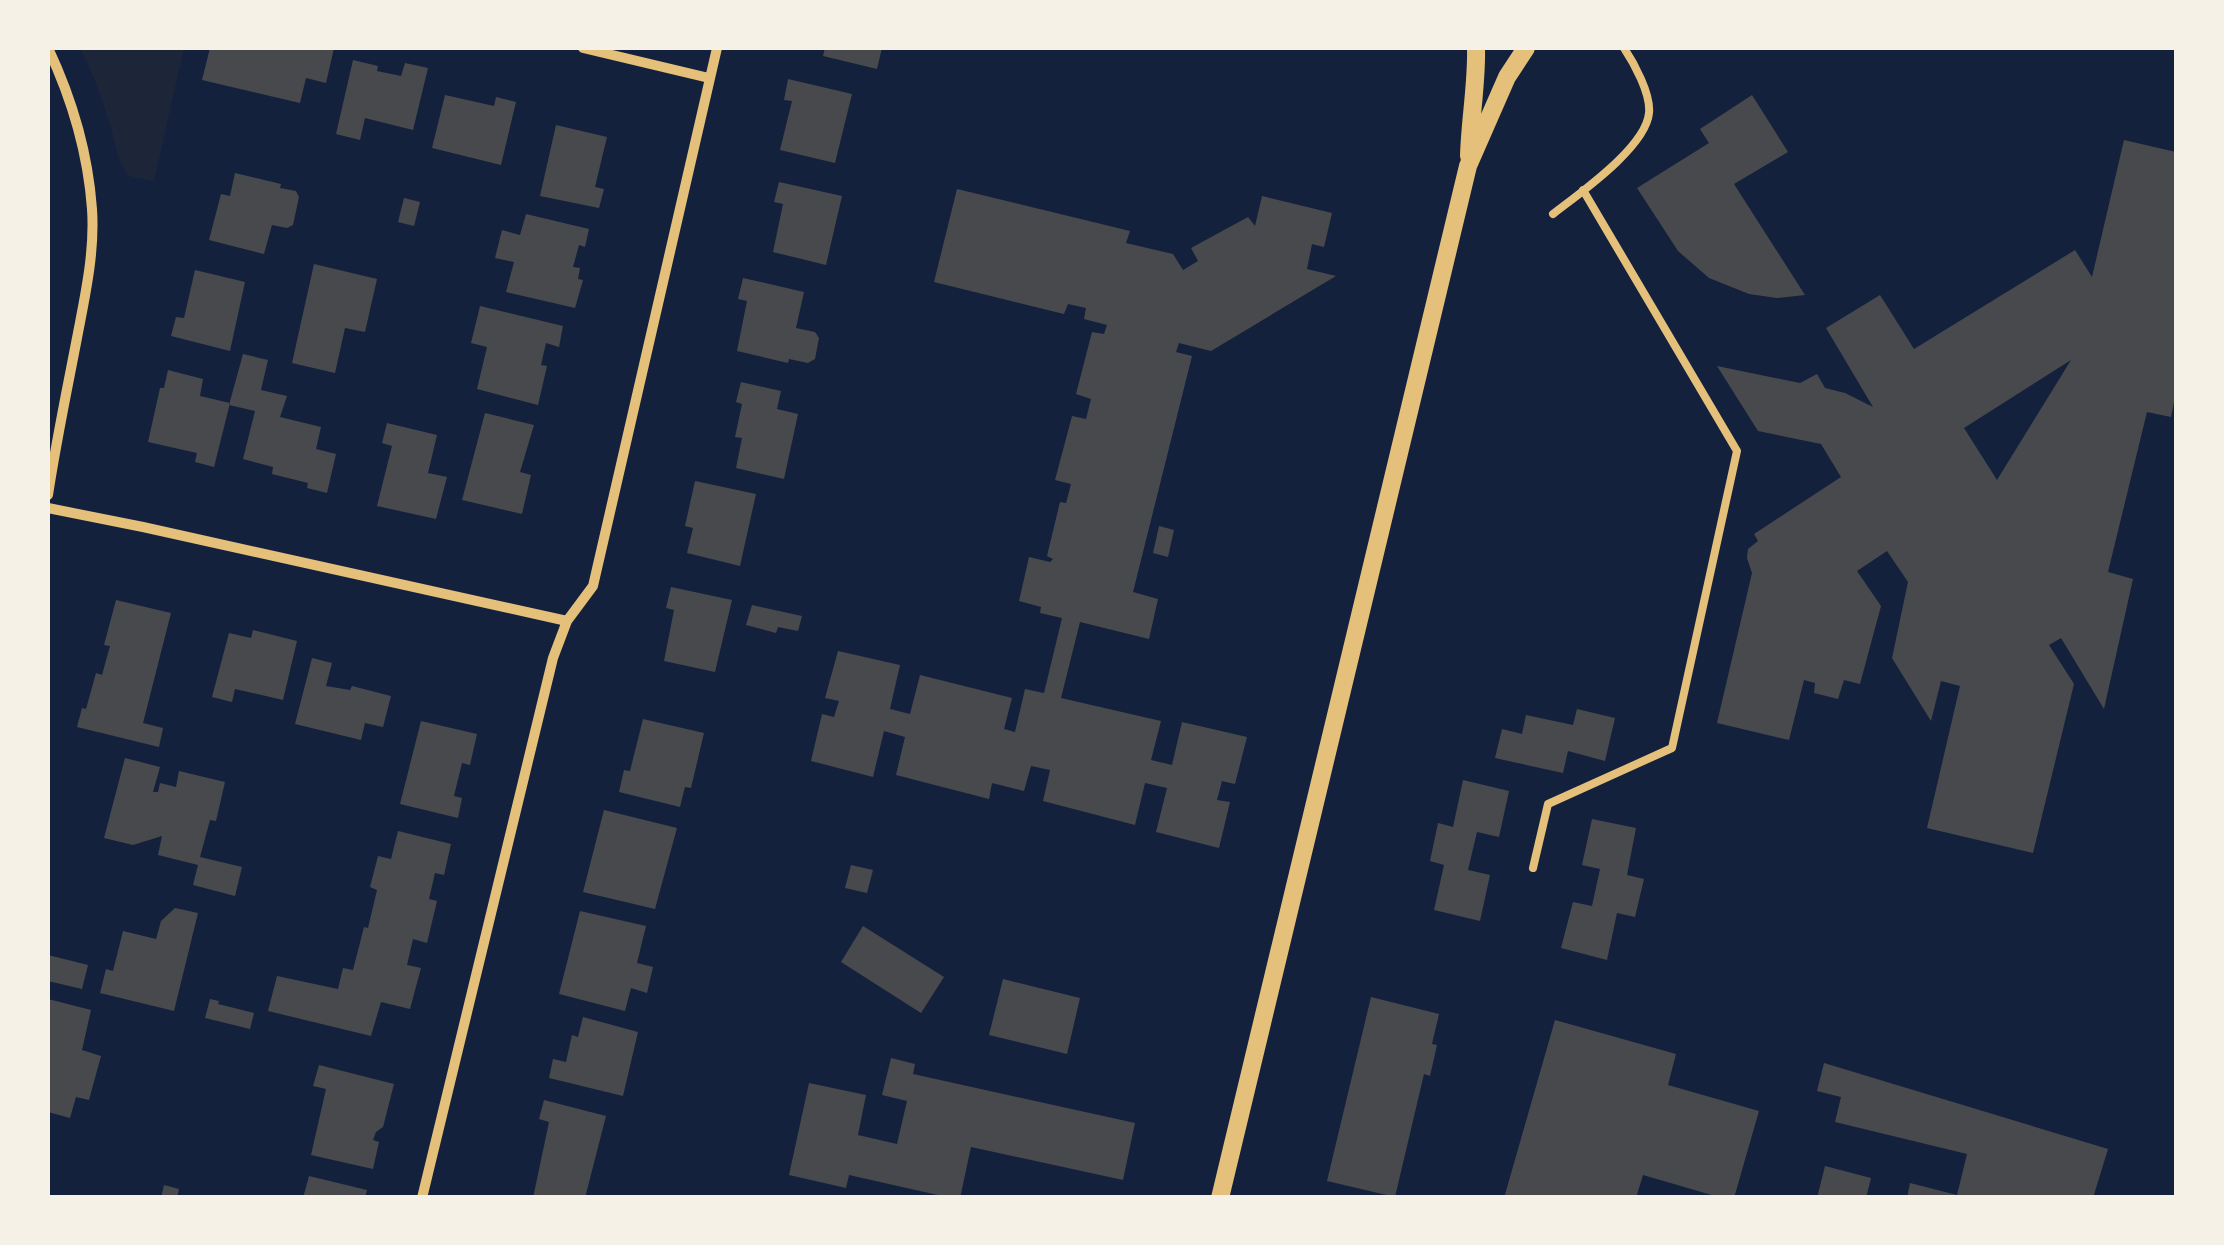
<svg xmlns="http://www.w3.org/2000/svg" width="2224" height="1245" font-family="'Source Serif 4',serif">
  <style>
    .green { fill: #1d2539 }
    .building { fill: #48494c; fill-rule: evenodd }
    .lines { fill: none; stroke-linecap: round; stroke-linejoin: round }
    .service { stroke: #e5c07b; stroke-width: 8 }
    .minor { stroke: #e5c07b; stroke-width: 10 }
    .tertiary { stroke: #e5c07b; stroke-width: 18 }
  </style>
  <rect width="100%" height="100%" fill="#14213d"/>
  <path class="green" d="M80 48H184L154 181 129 176C115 158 115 137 107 115 100 93 91 69 80 48Z"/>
  <path class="building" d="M210 48 291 49 334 48 326 83 306 78 300 103 202 80Z
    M825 48H882L877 69 823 56Z
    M353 60 378 66 377 71 401 76 405 63 428 68 413 130 365 118 360 140 336 134Z
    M788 79 852 94 835 163 780 150 792 101 784 100Z
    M445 95 494 106 496 97 516 102 501 165 432 148Z
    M1752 95 1788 152 1734 184 1805 295 1777 298 1749 294 1709 278 1678 251 1637 188 1709 143 1700 129Z
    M556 125 607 137 595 187 604 189 599 208 540 196Z
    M2124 140 2176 152V392L2171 417 2147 412 2108 572 2133 579 2104 709 2061 638 2049 645 2074 684 2033 853 1927 828 1960 686 1941 681 1931 721 1892 658 1908 582 1887 551 1857 571 1881 606 1860 684 1844 680 1838 699 1814 693 1815 683 1804 680 1789 740 1717 723 1752 573 1747 558 1748 549 1758 541 1754 534 1841 477 1821 444 1758 431 1717 366 1800 383 1817 374 1825 388 1845 393 1873 407 1826 328 1880 295 1914 349 2075 250 2092 277ZM2071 360 1997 480 1964 428Z
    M235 173 281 184 280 188 296 191 299 197 293 225 287 228 272 225 264 254 209 240 221 194 230 196Z
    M779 182 842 196 826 265 773 252 783 204 774 202Z
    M957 189 1130 231 1126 243 1173 254 1183 270 1198 261 1191 248 1248 217 1255 226 1262 196 1332 213 1324 247 1312 244 1307 269 1336 276 1211 351 1179 343 1176 352 1192 356 1133 592 1158 599 1149 639 1080 622 1061 698 1161 721 1151 760 1172 765 1182 722 1247 737 1235 784 1222 781 1217 800 1230 802 1219 848 1156 832 1167 788 1145 783 1135 825 1043 801 1050 770 1031 766 1024 791 992 783 989 799 896 775 905 737 884 731 873 777 811 761 822 714 834 717 839 701 825 698 838 651 900 665 890 709 910 714 920 675 1012 698 1004 729 1015 732 1025 689 1044 693 1062 618 1040 613 1041 607 1019 601 1029 557 1050 562 1053 559 1047 556 1060 502 1066 503 1071 484 1055 480 1072 416 1086 419 1091 399 1076 394 1092 332 1104 334 1107 325 1084 319 1086 308 1068 304 1064 314 934 282Z
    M404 198 420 202 414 226 398 222Z
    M526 214 589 229 585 247 579 245 573 267 580 268 578 279 583 280 575 308 506 292 514 262 495 258 502 230 520 235Z
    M314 264 377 279 365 332 345 328 335 373 292 363Z
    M195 270 245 282 230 351 171 336 176 317 184 318Z
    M743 278 804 292 796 328 815 332 819 338 815 359 808 363 789 359 788 363 737 351 747 301 738 299Z
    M480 306 563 326 559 347 546 343 541 365 547 366 538 405 477 389 487 347 471 343Z
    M243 354 268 360 261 390 287 396 280 417 321 427 316 449 336 454 327 493 307 488 308 483 272 474 273 467 243 459 255 411 229 405Z
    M168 370 203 379 200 396 230 403 214 467 195 462 197 453 148 442 160 388H164Z
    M741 382 781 391 777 409 798 414 784 479 736 468 742 438 735 437 742 404 736 402Z
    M485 413 534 425 520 472 531 475 522 514 462 500Z
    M387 423 437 435 428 473 447 477 436 519 377 506 392 446 382 443Z
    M695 481 756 494 740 566 687 553 693 528 685 526Z
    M1159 526 1174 530 1168 557 1153 553Z
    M671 587 732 600 715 672 664 661 674 610 666 608Z
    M116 600 171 613 143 723 163 728 159 747 77 727 82 708 86 709 96 673 102 675 110 646 104 645Z
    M752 605 802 616 798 631 778 627 776 633 746 625Z
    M253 630 297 641 283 700 235 689 232 702 212 697 229 633 251 638Z
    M312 658 332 663 326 686 350 690 352 686 391 696 383 727 365 723 361 740 295 724Z
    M1577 709 1615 718 1605 761 1568 751 1563 773 1495 758 1502 729 1522 734 1526 715 1573 725Z
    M643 719 704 733 691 788 685 787 680 807 619 792 624 770 630 771Z
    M421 721 477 734 470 765 462 763 454 796 462 798 458 818 400 804Z
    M125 758 160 767 153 792H158L160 783 176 787 179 771 225 782 216 821 210 820 200 857 242 867 235 896 193 885 198 865 158 855 162 836 133 845 104 838Z
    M1463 780 1509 791 1499 837 1477 832 1468 870 1490 875 1480 921 1434 910 1444 865 1430 861 1438 823 1453 827Z
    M604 810 677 828 655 909 583 892Z
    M1592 819 1636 828 1627 875 1644 879 1635 917 1617 913 1607 960 1561 948 1573 902 1592 906 1600 869 1582 865Z
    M398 831 451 844 444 875 435 873 429 899 437 901 427 943 413 939 407 965 421 968 410 1009 381 1002 371 1036 268 1011 277 976 338 989 343 968 353 970 364 927 368 928 377 890 370 887 378 856 391 859Z
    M851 865 873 870 867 893 845 888Z
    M175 908 198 913 174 1011 100 993 106 969 113 971 123 931 156 939 161 921Z
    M580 911 646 926 637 963 653 967 647 993 631 988 625 1011 559 994Z
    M863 926 944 977 921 1013 841 962Z
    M48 955 88 965 82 989 48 981Z
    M1003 979 1080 998 1067 1054 989 1035Z
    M1371 997 1439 1014 1432 1044 1437 1045 1430 1076 1424 1074 1395 1197 1327 1181Z
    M48 999 91 1010 82 1050 101 1056 89 1100 76 1097 70 1118 48 1112Z
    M210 999 219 1001 218 1004 254 1013 250 1029 205 1018Z
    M583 1017 638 1032 623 1096 549 1078 553 1059 566 1062 572 1035 578 1037Z
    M1555 1020 1676 1054 1668 1085 1759 1111 1734 1198H1722L1643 1175 1636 1198H1504Z
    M891 1058 915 1064 913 1074 1135 1123 1123 1180 971 1147 960 1198H951L849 1175 846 1188 789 1175 809 1083 866 1095 858 1135 897 1144 907 1101 882 1095Z
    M1824 1063 2108 1149 2093 1198H1907L1910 1183 1957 1195 1967 1154 1835 1122 1841 1097 1817 1091Z
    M319 1065 394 1084 383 1127 376 1132 373 1140 379 1142 373 1169 311 1155 326 1089 313 1086Z
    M544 1100 606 1116 585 1198H533L549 1122 539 1119Z
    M1825 1166 1871 1178 1866 1198H1817Z
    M309 1176 367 1190 365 1198H303Z
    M164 1185 179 1189 177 1198H161Z"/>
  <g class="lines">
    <path class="service" d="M1553 214C1580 193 1646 147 1649 113 1651 94 1634 63 1624 48
      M1533 868 1548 804 1672 748 1737 451 1583 190"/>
    <path class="minor" d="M48 48C72 99 88 153 92 209 95 252 85 296 77 338 67 390 56 442 48 495
      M583 48 709 78
      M48 508 143 527 567 621
      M422 1198 553 658 567 621 593 586 717 48"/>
    <path class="tertiary" d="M1469 156C1470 120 1477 83 1476 48
      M1220 1198 1468 166 1507 77 1526 48"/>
  </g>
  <rect width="2224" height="1245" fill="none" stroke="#f6f1e7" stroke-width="100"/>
</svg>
